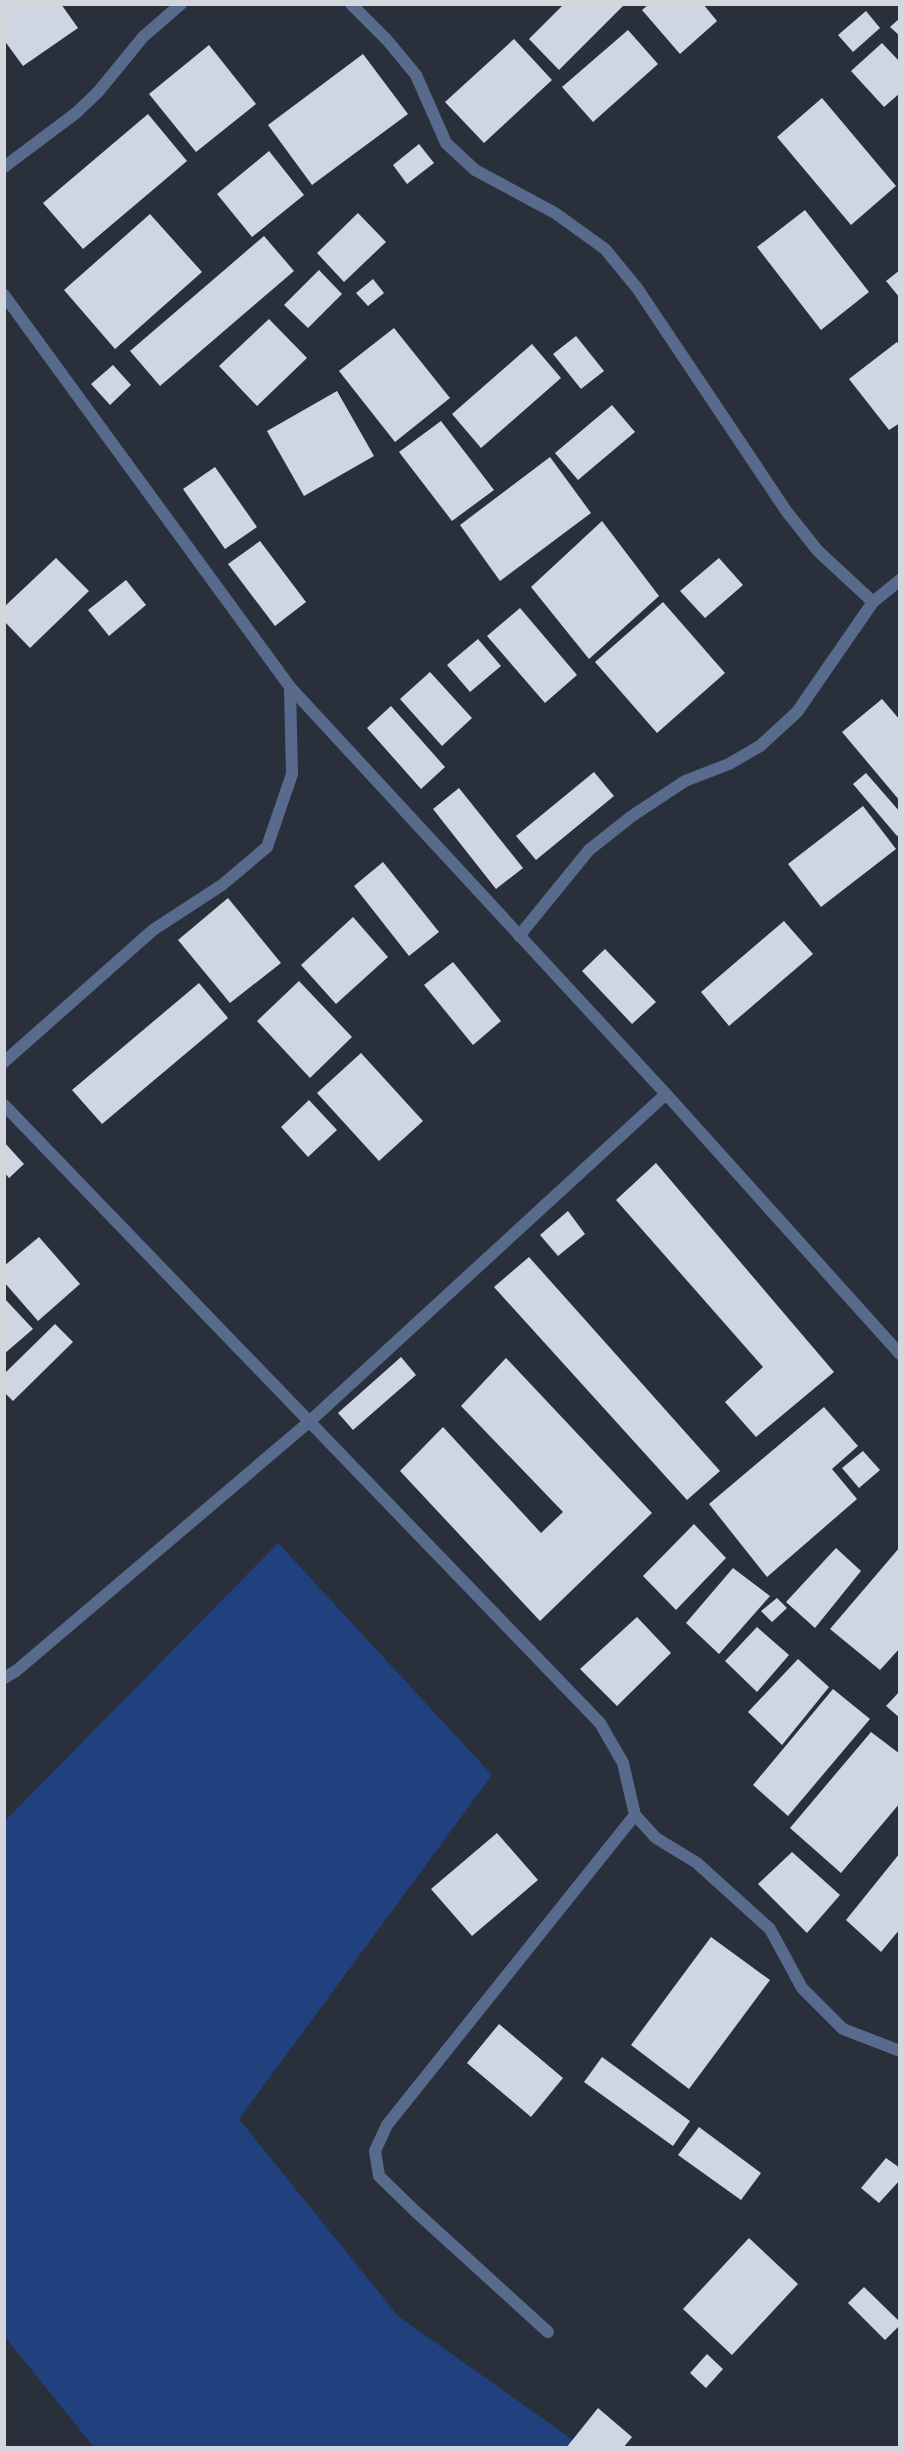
<svg xmlns="http://www.w3.org/2000/svg" width="904" height="2452" font-family="'Space Grotesk',sans-serif">
  <style>
    .green { fill: #20407e }
    .building { fill: #ced6e3 }
    .lines { fill: none; stroke-linecap: round; stroke-linejoin: round }
    .minor { stroke: #596b8d; stroke-width: 12 }
  </style>
  <rect width="100%" height="100%" fill="#2a303b"/>
  <path class="green" d="M278 1543 492 1775 239 2119 398 2316 583 2447H94L5 2337 4 1822Z"/>
  <path class="building" d="M4 4H61L78 28 23 66 4 40Z
    M564 4H625L559 70 529 39Z
    M649 4H703L717 21 680 54 642 10Z
    M866 11 880 28 853 52 838 35Z
    M900 18V36L890 27Z
    M628 30 658 64 593 122 562 87Z
    M514 39 552 80 484 143 445 102Z
    M882 43 900 62V93L884 107 851 71Z
    M209 45 256 104 196 152 149 94Z
    M363 54 408 114 312 185 268 125Z
    M822 98 896 186 851 225 777 137Z
    M148 114 187 161 83 249 43 203Z
    M419 144 434 163 407 184 393 165Z
    M269 151 304 195 252 237 217 194Z
    M805 210 869 292 821 330 757 247Z
    M358 213 386 242 344 282 317 253Z
    M150 214 202 272 115 349 64 290Z
    M264 236 294 271 160 386 130 351Z
    M319 270 342 294 308 328 284 305Z
    M900 270V298L886 281Z
    M373 279 384 293 368 306 356 293Z
    M269 319 307 358 257 406 219 366Z
    M394 328 450 398 395 442 339 371Z
    M576 336 604 371 581 389 553 354Z
    M897 342 900 346V423L889 430 849 379Z
    M532 344 561 378 481 448 452 414Z
    M113 365 131 385 110 405 91 384Z
    M337 391 374 456 304 496 267 431Z
    M612 405 635 432 578 480 555 453Z
    M441 421 494 490 452 521 399 452Z
    M550 457 591 513 500 581 460 525Z
    M215 467 257 527 225 549 183 489Z
    M602 521 659 596 589 659 531 587Z
    M260 541 306 602 275 626 228 564Z
    M56 558 89 591 30 648 4 621V607Z
    M719 558 743 585 705 618 680 591Z
    M126 580 146 605 109 636 88 610Z
    M663 602 725 673 657 733 595 662Z
    M520 608 577 675 545 703 487 636Z
    M478 639 501 666 470 692 447 665Z
    M430 672 472 718 442 746 400 699Z
    M882 699 900 720V801L842 732Z
    M391 706 445 767 421 789 367 728Z
    M594 772 614 796 536 860 516 836Z
    M866 773 900 812V834L897 836 853 784Z
    M459 788 523 868 496 889 433 809Z
    M863 806 896 849 821 907 788 864Z
    M383 862 439 932 409 956 354 886Z
    M228 898 281 963 230 1003 178 940Z
    M353 917 388 957 336 1004 301 965Z
    M784 921 813 954 729 1026 701 992Z
    M605 949 656 1002 632 1024 582 971Z
    M453 962 501 1021 473 1045 424 985Z
    M299 981 352 1037 310 1078 257 1021Z
    M199 983 228 1018 102 1124 72 1090Z
    M361 1053 423 1121 379 1161 317 1093Z
    M309 1100 337 1130 308 1157 281 1127Z
    M4 1142 24 1164 9 1178 4 1172Z
    M656 1163 834 1372 756 1437 725 1402 763 1367 616 1200Z
    M568 1211 585 1234 558 1256 540 1235Z
    M39 1237 80 1284 38 1321 4 1282V1266Z
    M529 1257 720 1471 687 1500 494 1287Z
    M4 1298 33 1329 4 1354Z
    M55 1324 73 1342 13 1401 4 1392V1374Z
    M401 1357 416 1375 353 1430 338 1413Z
    M506 1358 652 1513 540 1621 400 1471 443 1427 541 1533 563 1512 461 1406Z
    M824 1407 858 1446 832 1469 857 1499 767 1577 709 1504Z
    M863 1451 880 1470 859 1488 842 1468Z
    M694 1524 726 1558 676 1610 643 1576Z
    M900 1547V1648L880 1670 830 1629Z
    M836 1548 861 1571 815 1628 786 1602Z
    M733 1568 770 1596 719 1654 686 1623Z
    M777 1598 787 1608 772 1622 761 1611Z
    M637 1617 671 1653 617 1706 580 1669Z
    M757 1627 789 1655 757 1692 725 1661Z
    M798 1659 829 1687 782 1745 748 1712Z
    M833 1689 870 1719 788 1816 753 1785Z
    M900 1691V1718L886 1706Z
    M871 1732 900 1754V1803L841 1873 790 1828Z
    M497 1833 538 1880 472 1936 431 1889Z
    M792 1852 840 1895 807 1933 758 1884Z
    M900 1853V1929L881 1952 846 1920Z
    M711 1937 770 1980 689 2089 631 2045Z
    M499 2024 563 2078 531 2117 467 2063Z
    M602 2057 690 2121 673 2146 584 2082Z
    M699 2127 761 2173 741 2200 678 2155Z
    M886 2158 900 2168V2180L879 2203 861 2188Z
    M749 2238 798 2284 732 2355 683 2309Z
    M864 2287 900 2322V2325L885 2340 848 2303Z
    M707 2354 723 2369 706 2388 690 2373Z
    M598 2408 632 2437 623 2448H566Z"/>
  <g class="lines">
    <path class="minor" d="M351 4 387 40 416 75 446 143 475 170 555 213 605 249 637 288 787 512 818 551 873 602
      M4 167 76 113 98 92 143 37 181 4
      M4 295 290 687 666 1094 900 1354
      M519 936 589 850 632 816 685 781 729 764 760 746 797 712 873 602 900 580
      M4 1062 153 930 222 885 267 847 292 774 290 687
      M4 1105 600 1723 623 1763 635 1815 656 1838 697 1863 770 1929 802 1988 843 2029 900 2051
      M4 1678 16 1671 309 1422 666 1094
      M548 2332 415 2211 379 2176 375 2151 387 2125 635 1815"/>
  </g>
  <rect width="904" height="2452" fill="none" stroke="#d3d7dd" stroke-width="12"/>
</svg>
